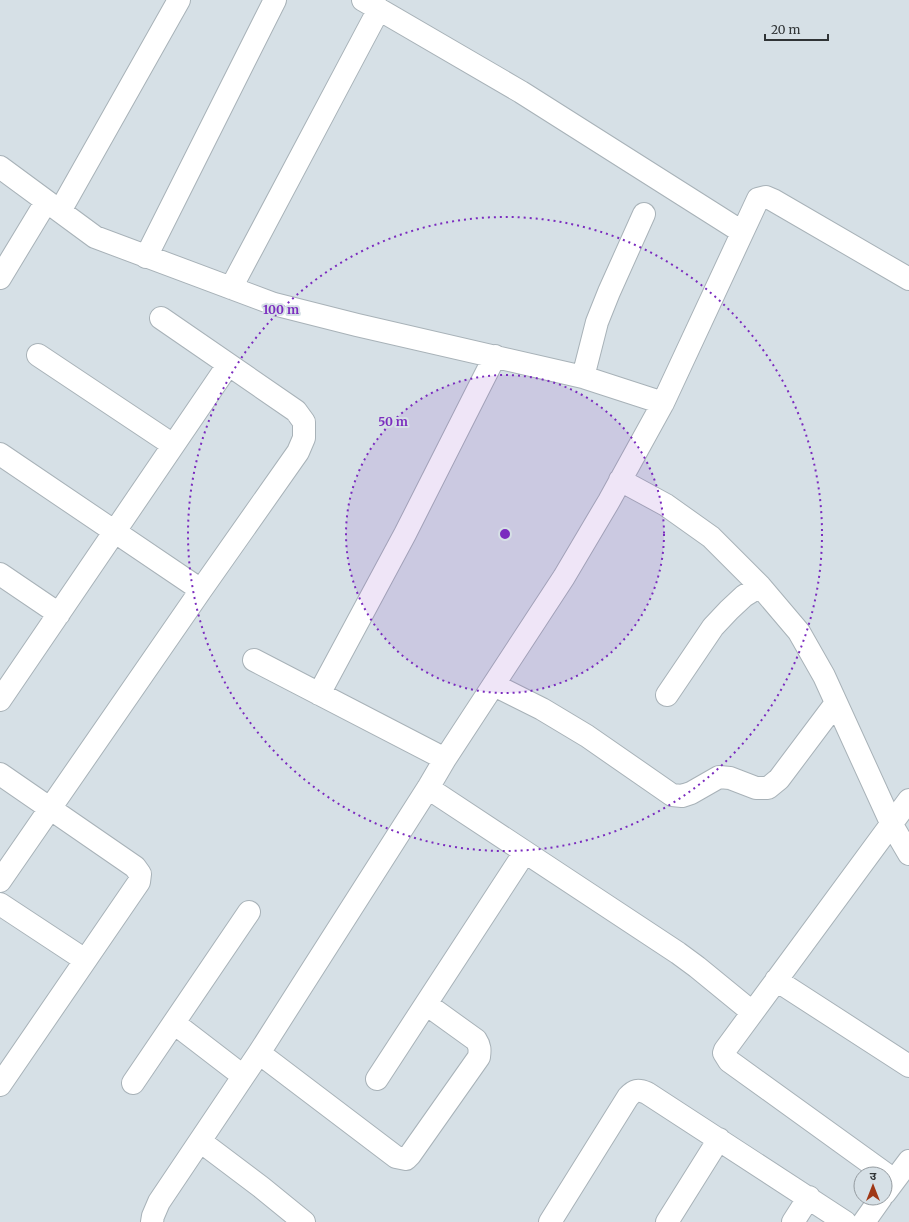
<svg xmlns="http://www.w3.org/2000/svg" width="909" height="1222" font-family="Merriweather,'Noto Sans Devanagari',serif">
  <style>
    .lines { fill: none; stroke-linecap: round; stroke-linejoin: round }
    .minor-casing { stroke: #a8b2b8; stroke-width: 24 }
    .minor { stroke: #fff; stroke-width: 22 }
    .ring { fill: none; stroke: #7b2cbf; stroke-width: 2; stroke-dasharray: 2 4 }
    .centre { fill: #7b2cbf; stroke: #d6e0e6; stroke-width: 2 }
    .ring-label { font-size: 12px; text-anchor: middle; font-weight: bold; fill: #7b2cbf; stroke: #d6e0e6; stroke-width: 4; stroke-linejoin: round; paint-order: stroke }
  </style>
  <rect width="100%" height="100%" fill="#d6e0e6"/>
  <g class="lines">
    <defs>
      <path id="minor" d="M363 0 521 92 742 232
        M0 167 95 237 274 304 357 325 583 377 663 403
        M60 211 179 0
        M146 257 275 0
        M0 278 46 202
        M231 288 379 9
        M38 355 173 445
        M583 377 597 322 609 292 644 214
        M0 454 201 590
        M620 480 666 505 711 537 760 586 799 632 824 676 892 825 909 854
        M0 574 59 614
        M254 660 445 759
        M494 685 542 709 587 736 672 795 682 796 691 793 719 777 730 778 756 788H768L779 779 836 703
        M319 694 405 534 495 356
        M667 695 713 627 729 610 744 596 760 586
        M0 700 228 365
        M0 774 135 867 140 874 139 882 0 1085
        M428 788 678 953 697 967 752 1012
        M0 881 201 590 298 452 304 438V422L296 411 161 318
        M0 904 85 960
        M776 980 909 1066
        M174 1023 243 1076
        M259 1053 396 1157 406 1159 410 1155 479 1057C480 1050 480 1046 476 1040L426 1004
        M377 1079 525 852
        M133 1083 249 912
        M200 1141 261 1187 304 1222
        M894 1180 729 1061 724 1053 725 1050 909 800
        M885 1193 909 1161
        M152 1222 153 1216 159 1202 259 1053 428 788 445 759 564 577 609 501 663 403 758 199 766 197 773 200 909 279
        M550 1222 628 1097C634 1090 638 1089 647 1093L845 1222
        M667 1222 719 1139
        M793 1222 809 1197
        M864 1222 881 1198"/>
    </defs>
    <use href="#minor" class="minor-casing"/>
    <use href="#minor" class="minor"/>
  </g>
  <circle cx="505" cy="534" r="159" fill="#7b2cbf" fill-opacity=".12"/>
  <g class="ring">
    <circle cx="505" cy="534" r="159"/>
    <circle cx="505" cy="534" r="317"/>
  </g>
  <circle cx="505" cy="534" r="6" class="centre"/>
  <g class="ring-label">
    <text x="281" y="314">100 m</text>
    <text x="393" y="426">50 m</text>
  </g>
  <g transform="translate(873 1186)"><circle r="19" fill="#d6e0e6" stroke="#949ba0"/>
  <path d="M0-3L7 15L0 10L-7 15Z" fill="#9f3816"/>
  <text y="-6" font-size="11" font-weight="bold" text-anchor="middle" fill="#303436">उ</text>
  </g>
  <path d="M765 34v6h63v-6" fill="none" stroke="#303436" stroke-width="2"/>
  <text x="771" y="34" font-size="12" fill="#303436" stroke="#d6e0e6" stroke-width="3" paint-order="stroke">20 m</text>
</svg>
